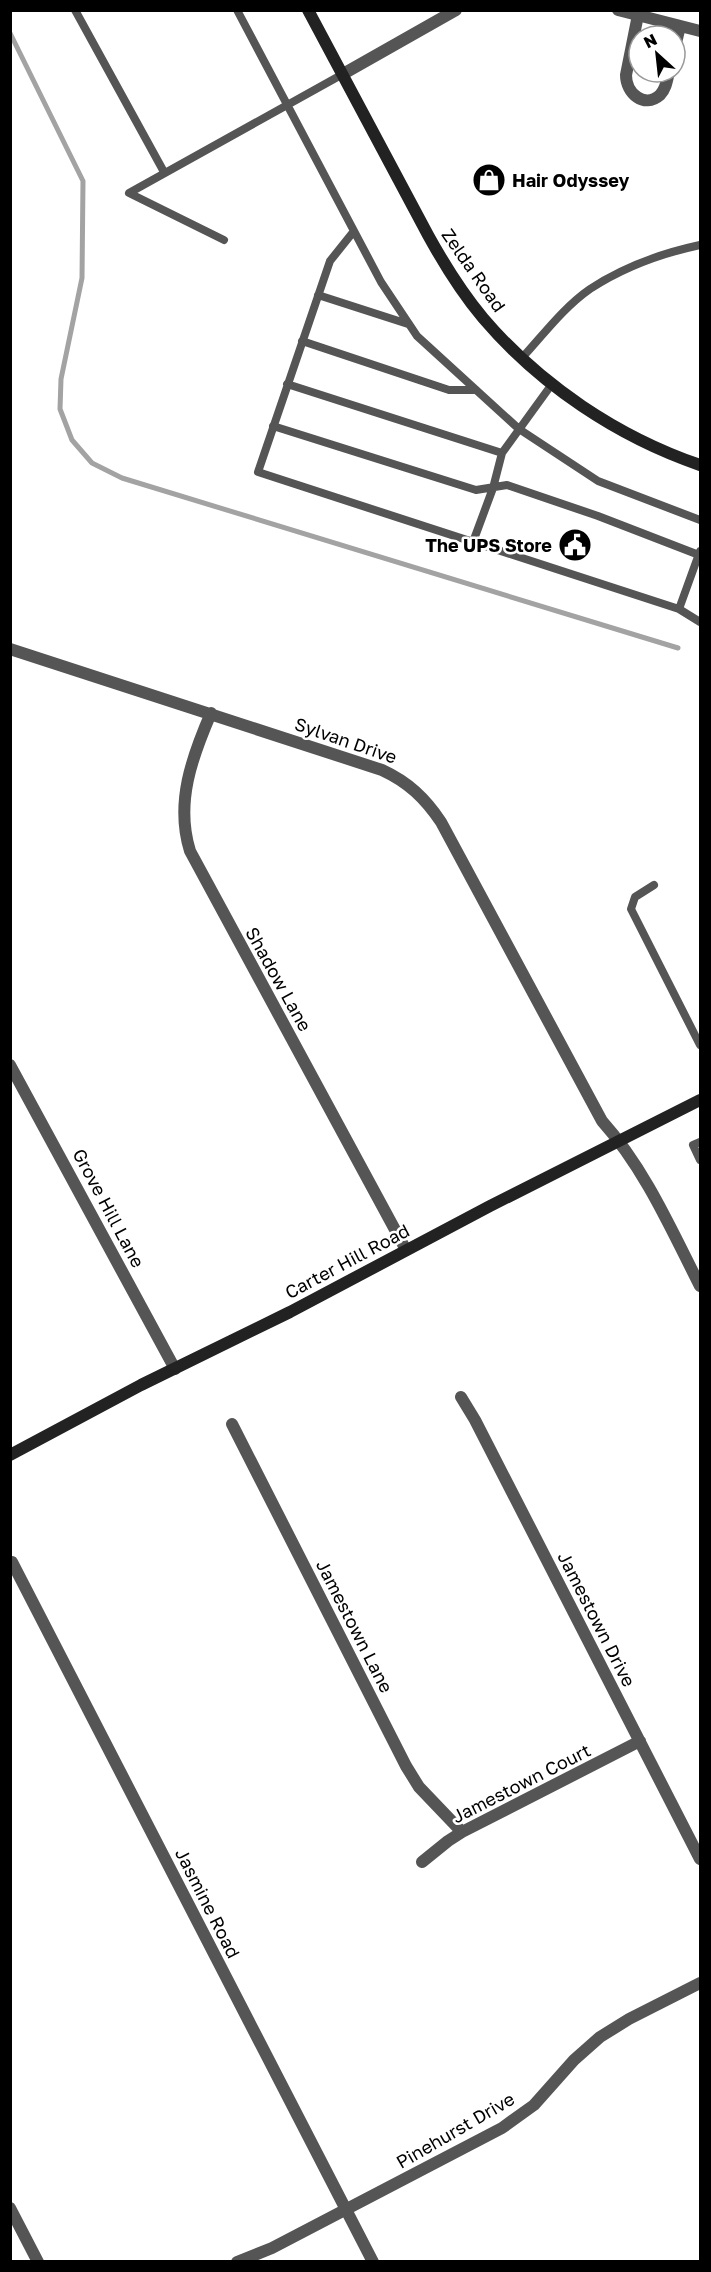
<svg xmlns="http://www.w3.org/2000/svg" width="711" height="2272" font-family="'Golos Text',sans-serif">
  <style>
    .lines { fill: none; stroke-linecap: round; stroke-linejoin: round }
    .stream { stroke: #a3a3a3; stroke-width: 5 }
    .service { stroke: #555; stroke-width: 8 }
    .minor { stroke: #555; stroke-width: 12 }
    .secondary { stroke: #222; stroke-width: 12 }
    .labels { text-anchor: middle; dominant-baseline: central; stroke-width: 5; stroke-linejoin: round; paint-order: stroke }
    .poi-label { font-size: 18px; font-weight: bold; fill: #000; stroke: #fff; text-anchor: start }
    .street-label { font-size: 18px; fill: #000; stroke: #fff }
  </style>
  <rect width="100%" height="100%" fill="#fff"/>
  <g class="lines">
    <path class="stream" d="M10 33 83 181 82 278 61 379 60 409 72 440 92 463 122 478 678 648"/>
    <path class="service" d="M75 10 164 172
      M237 10 381 282 417 336 519 429 598 481 700 520
      M354 231 330 261 258 472 679 609 700 622
      M224 240 129 193 343 74
      M318 295 408 324
      M302 341 449 390H476
      M522 358C543 335 564 307 590 289 622 268 663 253 700 245
      M287 384 502 453
      M273 426 476 490 507 485 598 516 699 555
      M473 542 493 488 502 453 552 384
      M679 609 700 551
      M654 885 635 897 631 909 700 1045
      M700 1142 693 1145 700 1160"/>
    <path class="minor" d="M618 10 700 31
      M638 15 626 75C626 93 644 109 660 95 666 89 667 80 669 72
      M675 47 680 26
      M343 74 456 10
      M10 649 382 770C408 782 425 798 441 822L602 1121C645 1169 671 1229 700 1286
      M211 713C192 757 175 803 190 851L406 1250
      M10 1065 175 1369
      M461 1397 475 1420 700 1859
      M232 1424 406 1766 419 1787 462 1832
      M12 1562 373 2262
      M422 1862 448 1841 462 1832 640 1741
      M10 2208 38 2262
      M237 2262 272 2248 502 2128 534 2105 574 2060 600 2037 629 2019 700 1983"/>
    <path class="secondary" d="M308 10 428 235C444 264 462 293 483 318 540 385 618 437 700 465
      M10 1455 141 1385 290 1312 490 1206 700 1100"/>
  </g>
  <defs>
    <symbol id="shop-disc" viewBox="-11 -11 22 22"><circle r="9.5" fill="#000" stroke="#fff"/><path d="M-5-2.5h2.3a2.7 3.5 0 0 1 5.4 0H5L5.5 6h-11ZM-1.5-2.5h3a1.5 2.3 0 0 0-3 0Z" fill="#fff"/></symbol>
    <symbol id="civic-disc" viewBox="-11 -11 22 22"><circle r="9.5" fill="#000" stroke="#fff"/><path d="M-.6-6.5H3V-4.5H.6V-3L4-1V1h2V6H-6V1h2V-1L-.6-3ZM-1.2 2.5V6h2.4V2.5Z" fill="#fff"/></symbol>
  </defs>
  <g fill-rule="evenodd">
    <use href="#shop-disc" x="470" y="161" width="38" height="38"/>
    <use href="#civic-disc" x="556" y="526" width="38" height="38"/>
  </g>
  <g class="labels">
    <g class="poi-label">
      <text x="512" y="180">Hair Odyssey</text>
      <text x="552" y="545" text-anchor="end">The UPS Store</text>
    </g>
    <g class="street-label">
      <text transform="translate(474 270) rotate(55)">Zelda Road</text>
      <text transform="translate(346 740) rotate(19)">Sylvan Drive</text>
      <text transform="translate(279 979) rotate(61)">Shadow Lane</text>
      <text transform="translate(109 1208) rotate(62)">Grove Hill Lane</text>
      <text transform="translate(347 1261) rotate(-28)">Carter Hill Road</text>
      <text transform="translate(597 1619) rotate(63)">Jamestown Drive</text>
      <text transform="translate(355 1626) rotate(63)">Jamestown Lane</text>
      <text transform="translate(521 1783) rotate(-27)">Jamestown Court</text>
      <text transform="translate(208 1903) rotate(63)">Jasmine Road</text>
      <text transform="translate(455 2130) rotate(-30)">Pinehurst Drive</text>
    </g>
  </g>
  <rect width="711" height="2272" fill="none" stroke="#000000" stroke-width="24"/>
  <g transform="translate(657 54) rotate(333)"><circle r="28" fill="#ffffff" stroke="#999999" stroke-width="1.5"/>
  <path d="M0-4.5L10 22L0 15L-10 22Z" fill="#000000"/>
  <text y="-9" font-size="16" font-weight="bold" text-anchor="middle" fill="#000000">N</text>
  </g>
</svg>
